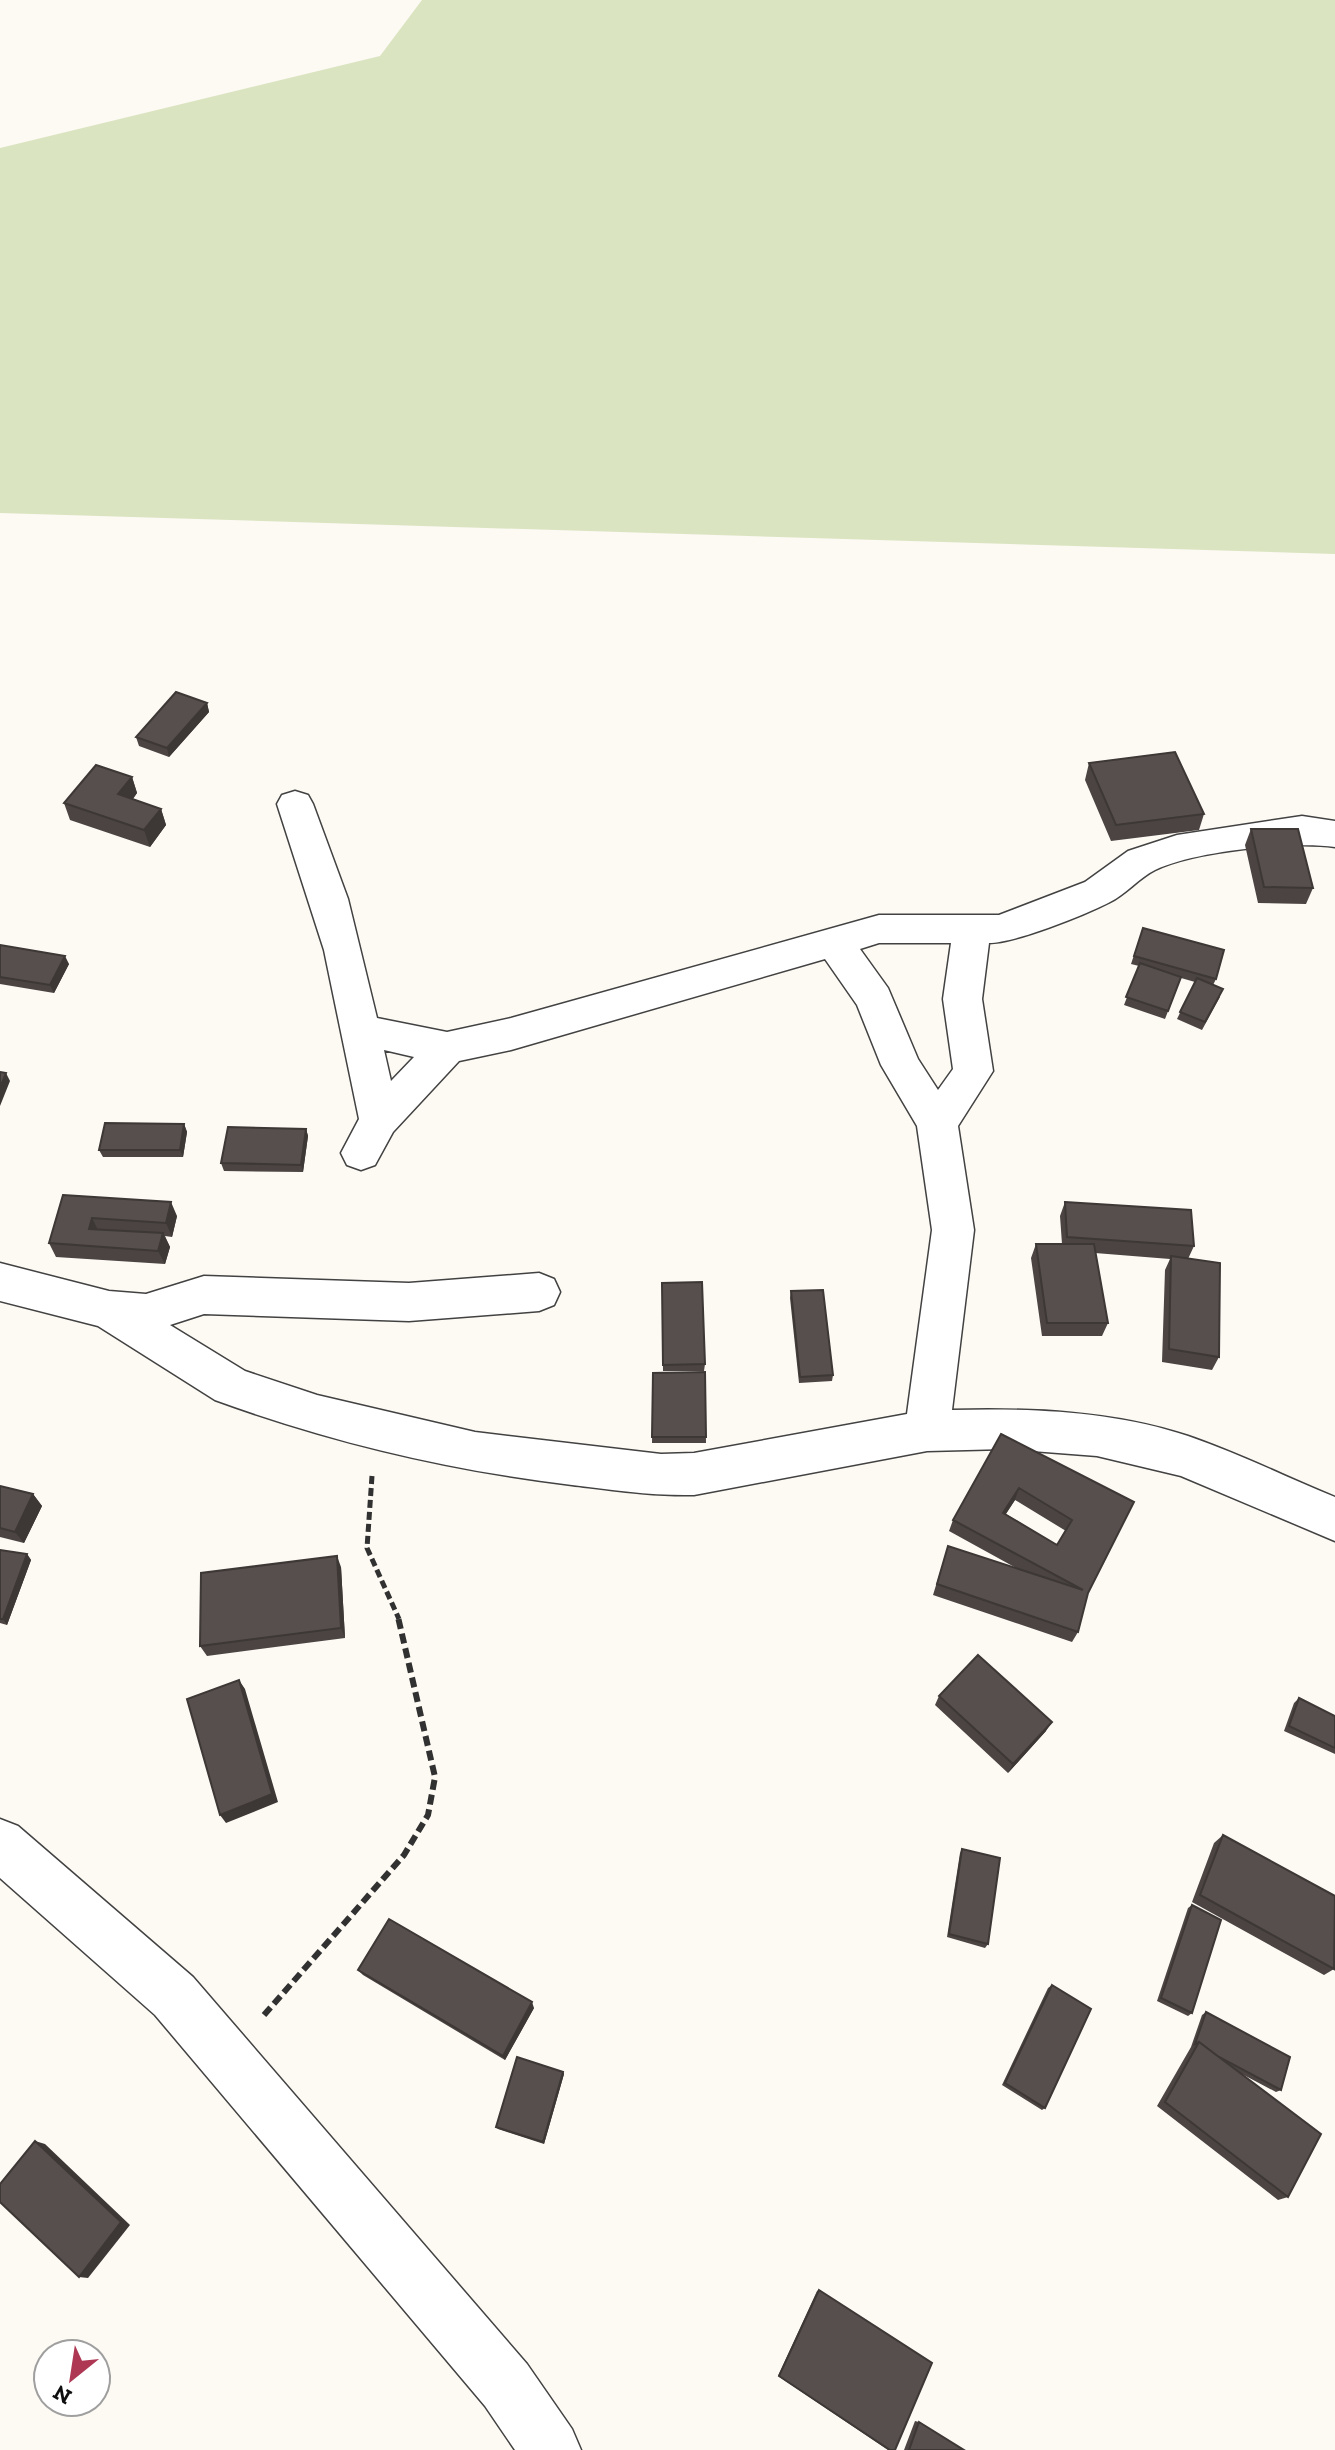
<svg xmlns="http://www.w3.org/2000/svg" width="1335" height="2450" font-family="'Zilla Slab',serif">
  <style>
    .green { fill: #dae4c0 }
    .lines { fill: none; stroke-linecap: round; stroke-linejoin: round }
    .street-casing { stroke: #424242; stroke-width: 3 }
    .path-far1 { stroke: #313131; stroke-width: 5; stroke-dasharray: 8 4; stroke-linecap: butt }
    .path { stroke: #313131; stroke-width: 6; stroke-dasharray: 10 5; stroke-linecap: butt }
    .street { fill: #fff; fill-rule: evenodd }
    .wall { fill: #4b4442; fill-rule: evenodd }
    .shaded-wall { fill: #3d3736 }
    .building { fill: #574f4d; stroke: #3d3736; stroke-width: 2; fill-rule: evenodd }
  </style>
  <rect width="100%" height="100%" fill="#fdf9f3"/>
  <path class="green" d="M422 0H1335V554L0 513V148L380 56Z"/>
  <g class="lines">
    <defs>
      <path id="street" d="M295 791 308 795 313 804 348 899 377 1018 447 1032 511 1018 879 915H999L1085 882 1128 851 1177 835 1302 816 1335 821V847C1292 841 1194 851 1155 870 1139 878 1126 894 1110 902 1085 915 1015 943 989 943L982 999 993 1071 958 1126 974 1230 952 1410C1030 1408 1113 1411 1188 1436 1238 1453 1286 1477 1335 1497V1541L1181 1476 1097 1456 1006 1449 927 1451 694 1495C653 1496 613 1490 572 1485 448 1470 333 1443 215 1400L98 1326 0 1301V1263L109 1291 146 1294 204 1276 409 1283 539 1273 554 1279 560 1292 554 1305 539 1311 409 1321 204 1314 170 1325 245 1371 317 1395 475 1432 661 1454 694 1453 907 1414 932 1230 917 1126 881 1065 857 1005 825 959 511 1050 459 1061 393 1132 375 1165 361 1170 347 1165 341 1153 359 1119 324 950 277 804 282 795ZM879 943H951L943 999 953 1069 938 1090 918 1059 888 988 860 949ZM384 1050 414 1057 391 1081Z
        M0 1819 18 1826 193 1977 527 2364 572 2429 581 2450H515L485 2406 155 2015 0 1878Z"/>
    </defs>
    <use href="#street" class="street-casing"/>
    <path class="path-far1" d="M372 1476 367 1548 399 1619"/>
    <path class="path" d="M264 2015 404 1855 428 1815 435 1777 398 1617"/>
    <use href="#street" class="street"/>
  </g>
  <path class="wall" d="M207 703 209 712 169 757 139 746 136 737Z
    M1089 763 1204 814 1199 830 1111 841 1085 780Z
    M132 777 137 793 133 799 161 809 166 825 150 847 70 820 64 803Z
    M1251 829 1313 888 1306 904 1258 903 1245 845Z
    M1143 928 1216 979 1213 985 1220 997 1202 1030 1177 1019 1195 982 1181 978 1165 1019 1124 1005 1139 966 1131 964Z
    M0 945 69 964 54 993 0 984Z
    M184 1124 187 1132 183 1157H103L99 1150Z
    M306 1129 308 1136 303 1172 224 1171 221 1163Z
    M63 1195 177 1216 172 1237 165 1236 170 1247 165 1264 56 1257 49 1243Z
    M1065 1202 1194 1246 1188 1259 1219 1357 1212 1370 1162 1362 1165 1270 1170 1259 1095 1253 1108 1323 1102 1336H1042L1031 1258 1036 1244H1062L1060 1216Z
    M662 1283 705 1364 704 1371H663Z
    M791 1291 833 1375 832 1381 799 1383 790 1298Z
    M705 1372 706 1443H652L653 1373Z
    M1001 1434 1134 1502 1088 1593 1078 1632 1072 1642 933 1595 948 1546 1020 1570 949 1531 953 1520ZM1015 1500 1066 1531 1057 1545 1006 1514Z
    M0 1486 33 1494 42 1506 24 1543 0 1537Z
    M0 1550 27 1554 31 1560 7 1625 0 1623Z
    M341 1567 345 1638 207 1656 200 1646Z
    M939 1696 1046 1731 1008 1773 935 1705Z
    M1299 1698 1335 1716V1754L1284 1731 1294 1703Z
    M1223 1835 1334 1969 1324 1975 1192 1902 1214 1843Z
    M962 1849 988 1944 985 1948 947 1937 960 1853Z
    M1192 1905V2013L1188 2016 1157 2001 1188 1908Z
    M358 1970 534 2008 505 2060 363 1975Z
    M1052 1985 1045 2108 1042 2110 1002 2085 1048 1988Z
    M1206 2012 1281 2090 1276 2092 1240 2073 1288 2197 1278 2200 1157 2106 1191 2047 1202 2015Z
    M563 2072 564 2074 544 2144 498 2129 496 2127Z
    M819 2290 895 2450H888L778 2376 817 2291Z
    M915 2421 919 2422 964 2450H904Z"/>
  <path class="shaded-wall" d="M207 703 209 712 169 757 167 748Z
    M132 777 137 793 124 810 118 794Z
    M161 809 166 825 150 847 144 830Z
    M65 956 69 964 54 993 50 985Z
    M6 1073 10 1081 0 1106V1088Z
    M184 1124 187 1132 183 1157 180 1150Z
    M306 1129 308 1136 303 1172 301 1165Z
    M171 1202 177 1216 172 1237 166 1223Z
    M92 1218 99 1232 89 1229Z
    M163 1233 170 1247 165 1264 158 1251Z
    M1019 1488 1015 1500 999 1524 1003 1513Z
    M33 1494 42 1506 24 1543 15 1532Z
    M27 1554 31 1560 7 1625 3 1619Z
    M337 1556 341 1567 345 1638 341 1628Z
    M239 1680 245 1689 278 1802 226 1823 220 1815Z
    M1052 1722 1046 1731 1008 1773 1013 1764Z
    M532 2002 534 2008 505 2060 503 2056Z
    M563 2072 564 2074 544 2144 543 2142Z
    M35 2141 45 2144 130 2225 88 2278 79 2277Z"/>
  <path class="building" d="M176 692 207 703 167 748 136 737Z
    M1175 752 1204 814 1116 825 1089 763Z
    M96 765 132 777 118 794 161 809 144 830 64 803Z
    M1251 829H1298L1313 888 1264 887Z
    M1143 928 1224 950 1216 979 1134 956Z
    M0 945 65 956 50 985 0 977Z
    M1140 963 1181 977 1168 1011 1126 997Z
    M1197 978 1223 989 1205 1022 1180 1012Z
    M0 1072 6 1073 0 1088Z
    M105 1123 184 1124 180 1150H99Z
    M228 1127 306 1129 301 1165 221 1163Z
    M63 1195 171 1202 166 1223 92 1218 89 1229 163 1233 158 1251 49 1243Z
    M1065 1202 1191 1210 1194 1246 1067 1237Z
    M1036 1244H1094L1108 1323H1047Z
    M1171 1256 1220 1263 1219 1357 1169 1349Z
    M702 1282 705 1364 663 1365 662 1283Z
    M823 1290 833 1375 800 1377 791 1291Z
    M705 1372 706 1437H652L653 1373Z
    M1001 1434 1134 1502 1088 1593 1078 1632 937 1584 948 1546 1083 1590 953 1520ZM1019 1488 1072 1520 1057 1545 1003 1513Z
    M0 1486 33 1494 15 1532 0 1528Z
    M0 1550 27 1554 3 1619H0Z
    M337 1556 341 1628 200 1646 201 1573Z
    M978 1655 1052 1722 1013 1764 939 1696Z
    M239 1680 272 1794 220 1815 187 1699Z
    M1299 1698 1335 1716V1748L1289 1726Z
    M1223 1835 1335 1896 1334 1969 1200 1895Z
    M962 1849 1000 1858 988 1944 949 1934Z
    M1192 1905 1221 1920 1192 2013 1161 1998Z
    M389 1919 532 2002 503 2056 358 1970Z
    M1052 1985 1091 2009 1045 2108 1005 2083Z
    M1206 2012 1290 2057 1281 2090 1219 2057 1199 2042 1195 2044Z
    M1199 2042 1321 2134 1288 2197 1165 2102Z
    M517 2057 563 2072 543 2142 496 2127Z
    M35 2141 121 2222 79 2277 0 2202V2184Z
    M819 2290 932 2363 895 2450H890L779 2376Z
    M919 2422 964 2450H909Z"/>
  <g transform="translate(72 2378) rotate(210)"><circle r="38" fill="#ffffff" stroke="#9f9f9f" stroke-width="2"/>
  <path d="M0-6L14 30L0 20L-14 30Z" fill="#ae3854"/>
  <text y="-12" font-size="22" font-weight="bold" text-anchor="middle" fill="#0f0f0f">N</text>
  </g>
</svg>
